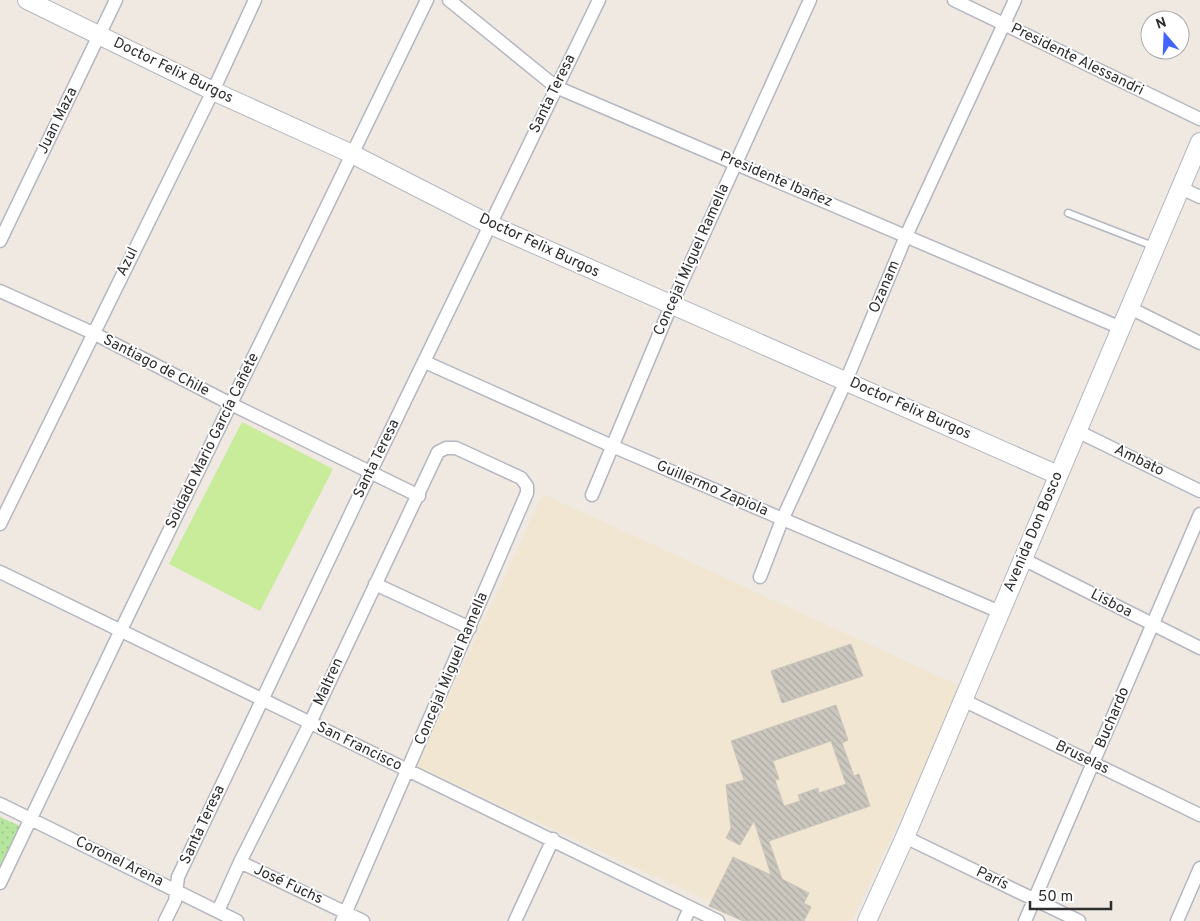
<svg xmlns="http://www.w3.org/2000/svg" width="1200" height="921" font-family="Overpass,sans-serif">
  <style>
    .education { fill: #f0e6d1 }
    .park { fill: url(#park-dots) }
    .pitch { fill: #c9ec9a }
    .building { fill: url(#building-back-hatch); stroke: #cbc5ba; fill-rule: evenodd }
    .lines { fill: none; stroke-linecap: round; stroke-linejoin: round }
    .lane-casing { stroke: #b4b7c1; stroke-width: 9 }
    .street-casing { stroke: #b4b7c1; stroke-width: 15 }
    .secondary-casing { stroke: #b4b7c1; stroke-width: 20 }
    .lane { stroke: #fff; stroke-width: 6 }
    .street { stroke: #fff; stroke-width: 12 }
    .secondary { stroke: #fff; stroke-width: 18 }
    .labels { text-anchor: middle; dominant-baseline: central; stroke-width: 4; stroke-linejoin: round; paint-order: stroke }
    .street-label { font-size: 15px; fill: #2e2e2e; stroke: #fff }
  </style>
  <defs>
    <pattern id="park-dots" width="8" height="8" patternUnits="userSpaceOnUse" patternTransform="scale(1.25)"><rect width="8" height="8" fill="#b6e59e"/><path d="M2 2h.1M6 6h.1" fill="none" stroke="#9dc588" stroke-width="1.8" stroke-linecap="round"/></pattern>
    <pattern id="building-back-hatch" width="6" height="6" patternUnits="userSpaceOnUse" patternTransform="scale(1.25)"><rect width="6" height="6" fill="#cbc7bf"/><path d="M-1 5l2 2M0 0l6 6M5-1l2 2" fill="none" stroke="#afaba4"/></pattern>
  </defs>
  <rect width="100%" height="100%" fill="#efe9e1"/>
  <path class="education" d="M543 494 962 687 852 921H752L416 766Z"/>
  <path class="park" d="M0 817 20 826 0 868Z"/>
  <path class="pitch" d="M242 422 333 469 260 611 169 564Z"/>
  <path class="building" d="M851 644 863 676 782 703 771 671Z
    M836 705 848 740 842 743 854 776 859 774 870 806 769 841 782 879 809 893 804 903 811 907 804 921H743L709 906 733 857 771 875 754 821 740 845 726 838 731 828 726 785 744 780 731 741ZM831 741 846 784 819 793 818 788 798 795 800 801 784 806 775 780 779 779 773 761Z"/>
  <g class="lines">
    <defs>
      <path id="lane" d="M1068 213 1153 246"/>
      <path id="street" d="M449 0 556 87 1121 328
        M954 0 1200 119
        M1181 188 1200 197
        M0 241 116 0
        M0 291 93 333 231 404 419 496
        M1130 308 1200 343
        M425 362 612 446 1000 612
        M1077 431 1200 491
        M592 495 671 306 810 0
        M0 524 213 91 255 0
        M1023 559 1200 648
        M0 572 718 921
        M760 577 782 520 846 381 906 236 1015 0
        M375 584 470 628
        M963 700 1200 815
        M0 804 237 921
        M905 837 1079 921
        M240 862 363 921
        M0 883 120 632 427 0
        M218 911 240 862 310 723 438 452 446 448H456L521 478 527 486V493L342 921
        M165 921 175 901 178 877 370 473 599 0
        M515 921 553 839
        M684 921 690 908
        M1025 921 1200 514
        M1177 921 1200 868"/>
      <path id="secondary" d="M27 0 213 91 352 154 491 225 1058 475
        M867 921 905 837 1200 142"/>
    </defs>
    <use href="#lane" class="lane-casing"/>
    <use href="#street" class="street-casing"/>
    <use href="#secondary" class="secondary-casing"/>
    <use href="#lane" class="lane"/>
    <use href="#street" class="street"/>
    <use href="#secondary" class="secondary"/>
  </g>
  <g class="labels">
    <g class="street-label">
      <text transform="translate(1077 60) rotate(26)">Presidente Alessandri</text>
      <text transform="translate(173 71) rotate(26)">Doctor Felix Burgos</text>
      <text transform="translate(553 94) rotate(-64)">Santa Teresa</text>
      <text transform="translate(58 121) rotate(-64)">Juan Maza</text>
      <text transform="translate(776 180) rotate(23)">Presidente Ibañez</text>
      <text transform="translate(539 246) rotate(25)">Doctor Felix Burgos</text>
      <text transform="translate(692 260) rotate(-66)">Concejal Miguel Ramella</text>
      <text transform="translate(128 262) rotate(-64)">Azul</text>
      <text transform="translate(885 287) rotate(-67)">Ozanam</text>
      <text transform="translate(156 366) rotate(27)">Santiago de Chile</text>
      <text transform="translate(910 409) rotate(24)">Doctor Felix Burgos</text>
      <text transform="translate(213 441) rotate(-64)">Soldado Mario García Cañete</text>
      <text transform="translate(377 459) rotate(-64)">Santa Teresa</text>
      <text transform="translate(1139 461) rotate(26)">Ambato</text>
      <text transform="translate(712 489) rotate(23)">Guillermo Zapiola</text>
      <text transform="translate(1034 532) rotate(-67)">Avenida Don Bosco</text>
      <text transform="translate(1111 604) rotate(27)">Lisboa</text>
      <text transform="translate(452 669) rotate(-67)">Concejal Miguel Ramella</text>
      <text transform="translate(329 682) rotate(-65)">Maltren</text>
      <text transform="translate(1113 718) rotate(-67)">Buchardo</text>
      <text transform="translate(359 747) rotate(26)">San Francisco</text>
      <text transform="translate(1082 758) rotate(26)">Bruselas</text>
      <text transform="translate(203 825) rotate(-65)">Santa Teresa</text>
      <text transform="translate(119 862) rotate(26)">Coronel Arena</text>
      <text transform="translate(992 879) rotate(26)">París</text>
      <text transform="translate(288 885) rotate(25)">José Fuchs</text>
    </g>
  </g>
  <g transform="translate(1165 35) rotate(341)"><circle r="24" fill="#ffffff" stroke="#ababab"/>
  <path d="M0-4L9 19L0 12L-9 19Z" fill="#4264fb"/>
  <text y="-8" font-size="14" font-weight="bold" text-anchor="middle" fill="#2e2e2e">N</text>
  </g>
  <path d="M1030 901v8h81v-8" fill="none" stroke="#2e2e2e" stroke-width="2.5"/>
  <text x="1038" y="901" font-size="15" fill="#2e2e2e" stroke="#ffffff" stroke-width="4" paint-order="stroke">50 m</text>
</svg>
